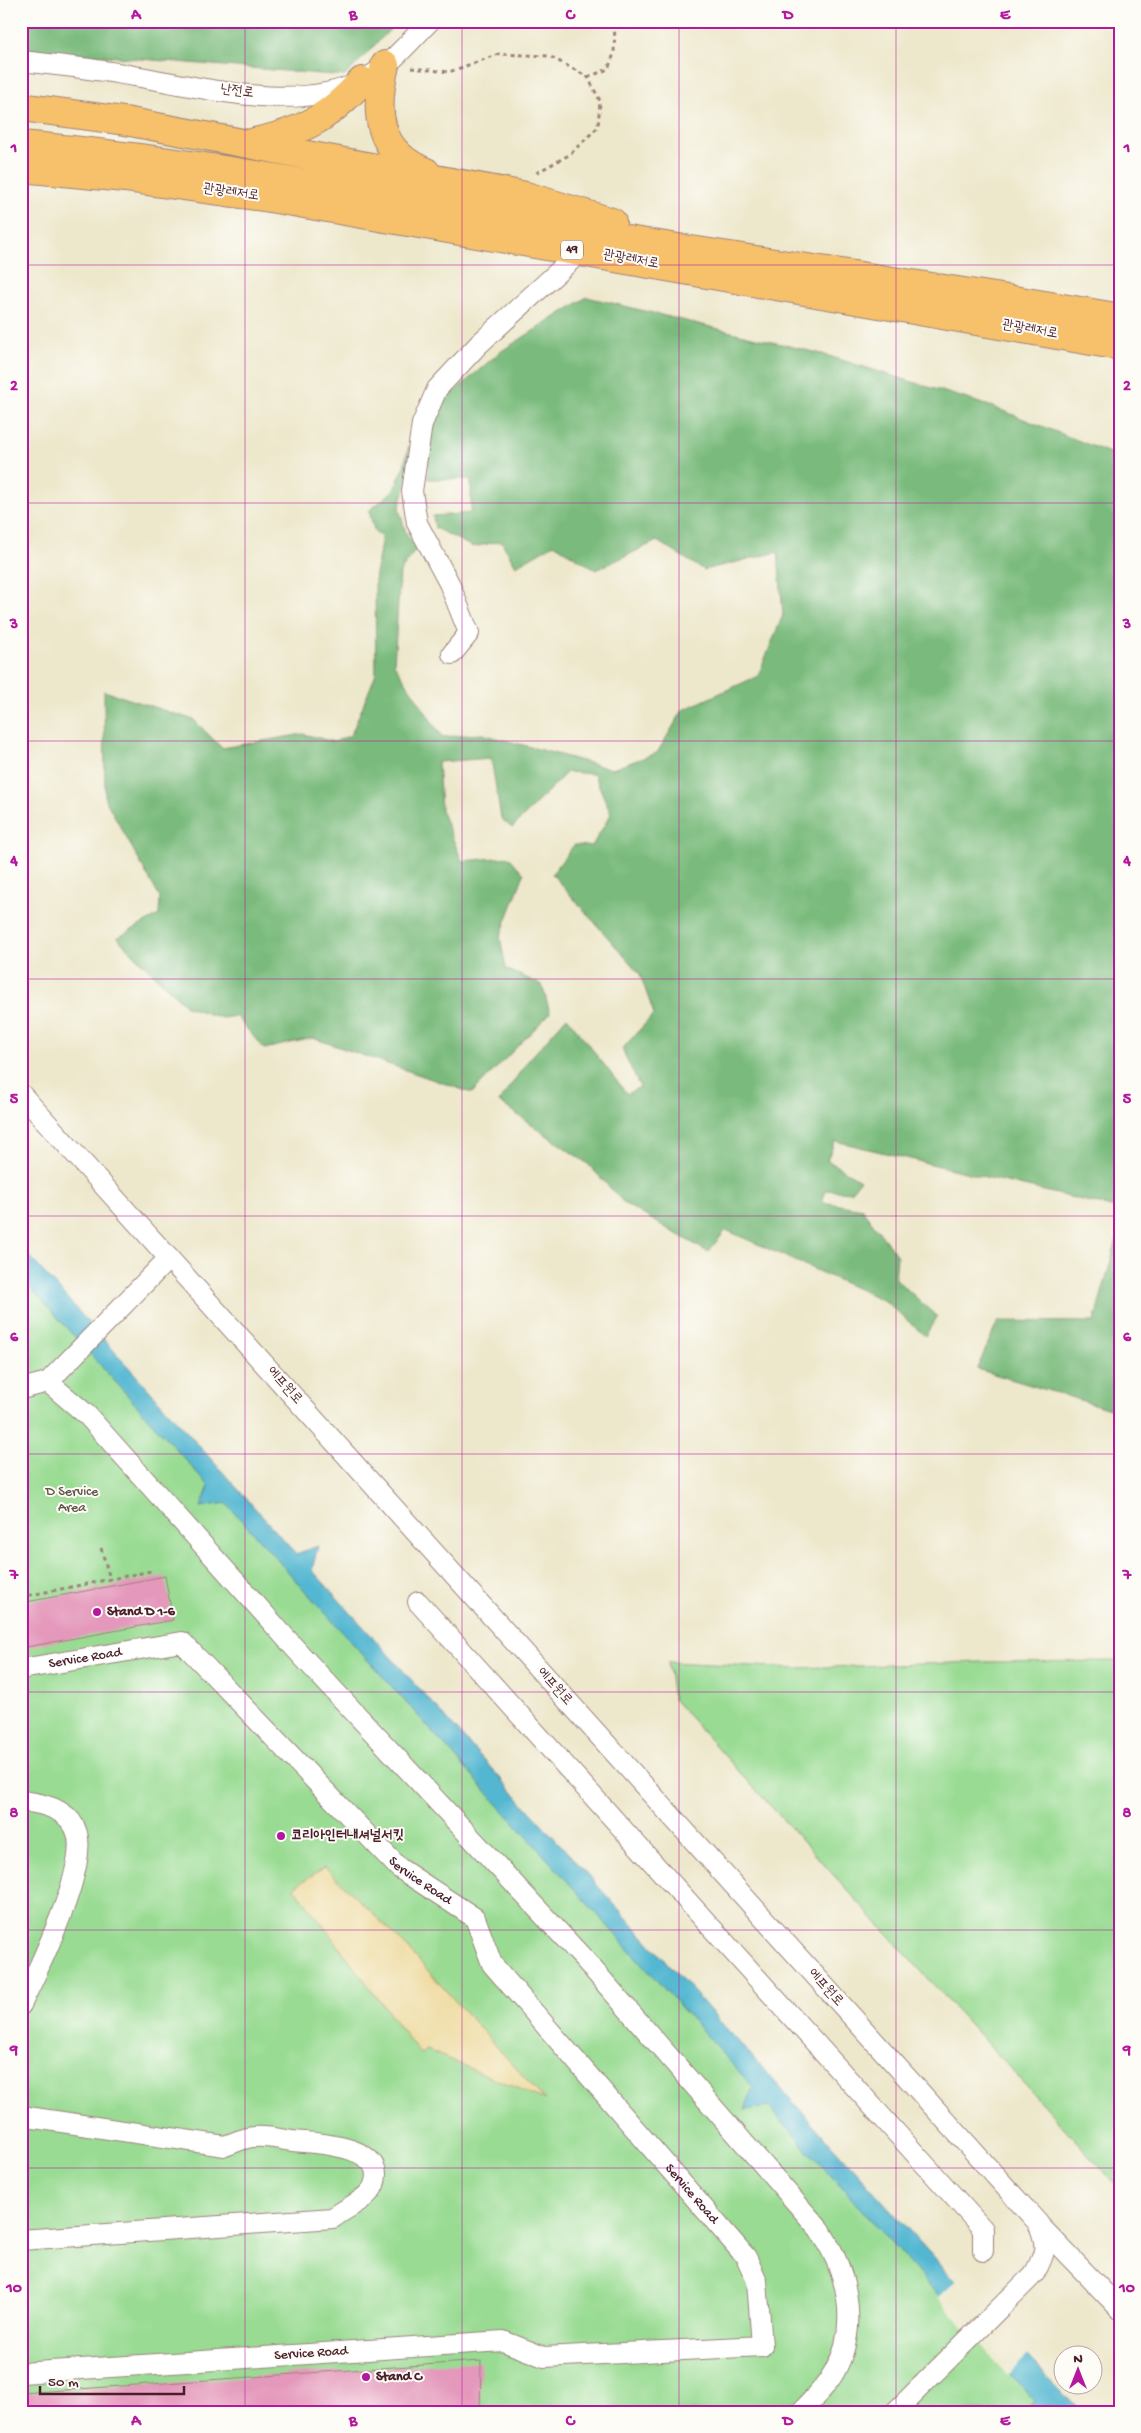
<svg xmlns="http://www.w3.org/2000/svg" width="1141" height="2433" font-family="'Gochi Hand','Poor Story',sans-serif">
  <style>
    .green { fill: #99db93; stroke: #727d5f }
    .forest { fill: #7abb7d; stroke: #626d54 }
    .sand { fill: #eeda9e; stroke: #9c7c64 }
    .water { fill: #52b7d1; stroke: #4e6b7e }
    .pier { fill: #ede7cb }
    .building { fill: #e498bb }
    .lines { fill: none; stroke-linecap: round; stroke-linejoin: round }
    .minor-casing { stroke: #9c837b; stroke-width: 22 }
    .highway-casing { stroke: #9c837b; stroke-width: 30 }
    .path { stroke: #9c837b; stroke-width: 3; stroke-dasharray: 4 4; stroke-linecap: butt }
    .minor { stroke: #fff; stroke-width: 20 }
    .highway { stroke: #f7c06b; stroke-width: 28 }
    .grid { fill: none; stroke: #b5179e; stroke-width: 1; stroke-opacity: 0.55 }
    .poi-dot { fill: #b5179e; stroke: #fdfcf7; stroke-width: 2 }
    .labels { text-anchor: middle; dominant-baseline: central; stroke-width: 4; stroke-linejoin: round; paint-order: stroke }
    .shield { fill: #fdfcf7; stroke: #806168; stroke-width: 1 }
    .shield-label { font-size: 12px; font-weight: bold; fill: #4a1f2b }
    .street-label { font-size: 14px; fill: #4a1f2b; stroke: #fdfcf7 }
    .park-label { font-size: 14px; fill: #62574a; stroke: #fdfcf7 }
    .poi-label { font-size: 14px; font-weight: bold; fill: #4a1f2b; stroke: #fdfcf7; text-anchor: start }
    .neatline { fill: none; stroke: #b5179e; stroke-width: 2 }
    .grid-label { font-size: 16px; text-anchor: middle; font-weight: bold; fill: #b5179e }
  </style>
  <rect width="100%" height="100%" fill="#fdfcf7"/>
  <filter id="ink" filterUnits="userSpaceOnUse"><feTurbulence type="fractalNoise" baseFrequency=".02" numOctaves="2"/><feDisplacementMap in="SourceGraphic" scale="10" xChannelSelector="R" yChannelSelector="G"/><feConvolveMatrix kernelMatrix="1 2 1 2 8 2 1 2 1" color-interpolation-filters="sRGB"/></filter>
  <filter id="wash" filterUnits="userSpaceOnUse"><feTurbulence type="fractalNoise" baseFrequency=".0096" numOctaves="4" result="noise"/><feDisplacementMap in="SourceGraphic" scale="20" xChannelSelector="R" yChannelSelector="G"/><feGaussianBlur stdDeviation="1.12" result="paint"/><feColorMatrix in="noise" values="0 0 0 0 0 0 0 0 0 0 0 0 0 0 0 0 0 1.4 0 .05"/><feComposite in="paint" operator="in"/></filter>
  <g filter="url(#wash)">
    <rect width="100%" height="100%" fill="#ede7cb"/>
    <path class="green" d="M21 1261 1059 2412H21Z
      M1120 1661V2189L673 1699 668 1662 796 1668 982 1662Z"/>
    <path class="forest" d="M21 21H398L345 76 21 49Z
      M587 297 822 354 993 407 1120 457V1209L835 1141 827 1160 860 1180 851 1192 826 1190 822 1202 862 1209 897 1256 895 1278 937 1317 925 1336 885 1301 726 1230 708 1252 625 1204 588 1164 499 1102 528 1061 567 1017 627 1094 640 1087 622 1049 654 1014 640 974 552 874 574 845 592 846 611 814 594 774 567 772 512 828 501 818 491 758 438 762 441 810 462 861 509 857 524 874 500 937 506 969 542 985 550 1013 472 1093 313 1038 264 1049 236 1016 222 1018 187 1007 117 938 159 915 160 898 105 799 104 691 194 720 222 748 303 734 334 742 351 735 376 674 375 580 382 536 375 533 369 511 393 491 403 470 409 446 408 477 399 509 406 533 416 549 400 572 394 664 442 737 482 734 612 769 657 753 683 710 758 676 783 615 778 552 704 570 657 541 596 570 554 544 516 566 501 541 473 547 435 528 433 516 471 513V479H428V439L447 398 500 352Z
      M1120 1228V1412L977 1369 998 1321 1094 1322Z"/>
    <path class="sand" d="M325 1867 401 1941 545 2100 427 2050 420 2054 294 1887Z"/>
    <path class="water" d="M21 1247 296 1554 318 1546 312 1570 954 2280 1081 2412H1027L1035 2402 769 2107 745 2110 753 2087 226 1503 201 1507 209 1486 21 1277Z"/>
    <path class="pier" d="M957 2280 1028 2355 1008 2375 938 2298Z"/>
    <g id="blocks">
      <path class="building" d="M165 1576 173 1620 21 1648V1603Z
        M481 2361 480 2412H21V2393Z"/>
    </g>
  </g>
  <g filter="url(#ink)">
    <use href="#blocks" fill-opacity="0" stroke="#9c837b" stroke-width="1"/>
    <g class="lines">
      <defs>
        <g id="minor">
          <path d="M21 61C59 65 97 69 134 76 202 87 297 114 362 81 388 68 409 42 430 21"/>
          <path d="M452 654 469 633 449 583 417 523 412 491 422 424 437 389 479 344 581 251"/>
          <path d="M21 1094 1038 2223C1048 2245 1046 2253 1034 2274L895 2412"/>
          <path d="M48 1382 87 1415 301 1655 585 1960 819 2229C847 2270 860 2324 835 2371 827 2386 813 2399 801 2412"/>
          <path d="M21 1389 48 1382 169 1258"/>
          <path d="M418 1602 983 2229V2251"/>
          <path id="s1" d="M21 1669 182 1642 399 1868 475 1918 492 1964 746 2257 757 2281 762 2346 544 2357 503 2341 21 2373"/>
          <path d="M21 1801C43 1803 70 1809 77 1833 88 1868 38 1970 21 2005"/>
          <path d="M21 2116 225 2146C234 2143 245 2137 254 2137 266 2136 280 2139 292 2141 315 2143 389 2145 374 2185 368 2200 345 2208 333 2218L21 2240"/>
          <path d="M1041 2227 1120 2309"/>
        </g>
        <path id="highway" d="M385 65C374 111 376 152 426 172
          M21 107 125 121 526 196 612 222
          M255 142C304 131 328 118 362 81
          M21 145C203 161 383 197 562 229 748 261 934 285 1120 318
          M21 168 125 178 270 198 1120 346"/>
      </defs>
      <use href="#minor" class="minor-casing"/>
      <use href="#highway" class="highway-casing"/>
      <path class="path" d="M411 68 449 72 499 54 549 56 588 77 600 101 598 127 569 155 534 174
        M588 77 608 69 614 54 615 21
        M101 1548 110 1579
        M21 1597 151 1571"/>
      <use href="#minor" class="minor"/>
      <use href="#highway" class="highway"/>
    </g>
  </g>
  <path class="grid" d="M245 21V2412M462 21V2412M679 21V2412M896 21V2412M21 265H1120M21 503H1120M21 741H1120M21 979H1120M21 1216H1120M21 1454H1120M21 1692H1120M21 1930H1120M21 2168H1120"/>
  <g class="poi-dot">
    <circle cx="97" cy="1612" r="5"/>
    <circle cx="281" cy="1836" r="5"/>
    <circle cx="366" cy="2377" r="5"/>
  </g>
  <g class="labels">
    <rect class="shield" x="561" y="240.5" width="22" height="19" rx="4"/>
    <g class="shield-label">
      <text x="572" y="250">49</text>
    </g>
    <g class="street-label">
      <text transform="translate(237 92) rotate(7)">난전로</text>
      <text transform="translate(231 193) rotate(8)">관광레저로</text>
      <text transform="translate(631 260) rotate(10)">관광레저로</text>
      <text transform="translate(1030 330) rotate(10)">관광레저로</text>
      <text transform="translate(284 1386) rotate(48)">에프원로</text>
      <text stroke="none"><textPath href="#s1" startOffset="65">Service Road</textPath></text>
      <text transform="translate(554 1687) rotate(48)">에프원로</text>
      <text stroke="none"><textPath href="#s1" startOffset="501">Service Road</textPath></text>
      <text transform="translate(825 1988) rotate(48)">에프원로</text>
      <text stroke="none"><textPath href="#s1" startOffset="921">Service Road</textPath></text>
      <text transform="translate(311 2354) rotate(-4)">Service Road</text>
    </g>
    <g class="park-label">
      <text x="72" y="1492">D Service<tspan x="72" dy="16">Area</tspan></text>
    </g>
    <g class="poi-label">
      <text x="107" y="1612">Stand D 1-6</text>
      <text x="291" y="1836">코리아인터내셔널서킷</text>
      <text x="376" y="2377">Stand C</text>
    </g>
  </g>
  <rect width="1141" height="2433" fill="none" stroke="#fdfcf7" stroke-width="55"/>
  <g transform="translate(1078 2370)"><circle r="24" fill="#fdfcf7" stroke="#b5a4a5"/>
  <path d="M0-4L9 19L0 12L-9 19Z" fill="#b5179e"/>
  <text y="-8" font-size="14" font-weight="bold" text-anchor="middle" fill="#4a1f2b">N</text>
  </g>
  <path d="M40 2386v8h144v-8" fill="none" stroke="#4a1f2b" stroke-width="2.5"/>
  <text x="48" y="2386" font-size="15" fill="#4a1f2b" stroke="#fdfcf7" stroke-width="4" paint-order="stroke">50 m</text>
  <rect x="28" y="28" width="1086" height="2378" class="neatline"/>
  <g class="grid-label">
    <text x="136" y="19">A</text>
    <text x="353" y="19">B</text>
    <text x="570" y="19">C</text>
    <text x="788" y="19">D</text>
    <text x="1005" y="19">E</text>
    <text x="14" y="152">1</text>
    <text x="1127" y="152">1</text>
    <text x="14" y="390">2</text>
    <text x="1127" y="390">2</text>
    <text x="14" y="628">3</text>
    <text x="1127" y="628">3</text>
    <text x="14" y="865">4</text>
    <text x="1127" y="865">4</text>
    <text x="14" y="1103">5</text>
    <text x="1127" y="1103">5</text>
    <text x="14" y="1341">6</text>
    <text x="1127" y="1341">6</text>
    <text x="14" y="1579">7</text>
    <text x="1127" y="1579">7</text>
    <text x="14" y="1817">8</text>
    <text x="1127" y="1817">8</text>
    <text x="14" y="2054">9</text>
    <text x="1127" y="2054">9</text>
    <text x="14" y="2292">10</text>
    <text x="1127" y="2292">10</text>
    <text x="136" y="2425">A</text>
    <text x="353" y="2425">B</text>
    <text x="570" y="2425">C</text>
    <text x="788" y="2425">D</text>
    <text x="1005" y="2425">E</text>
  </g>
</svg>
